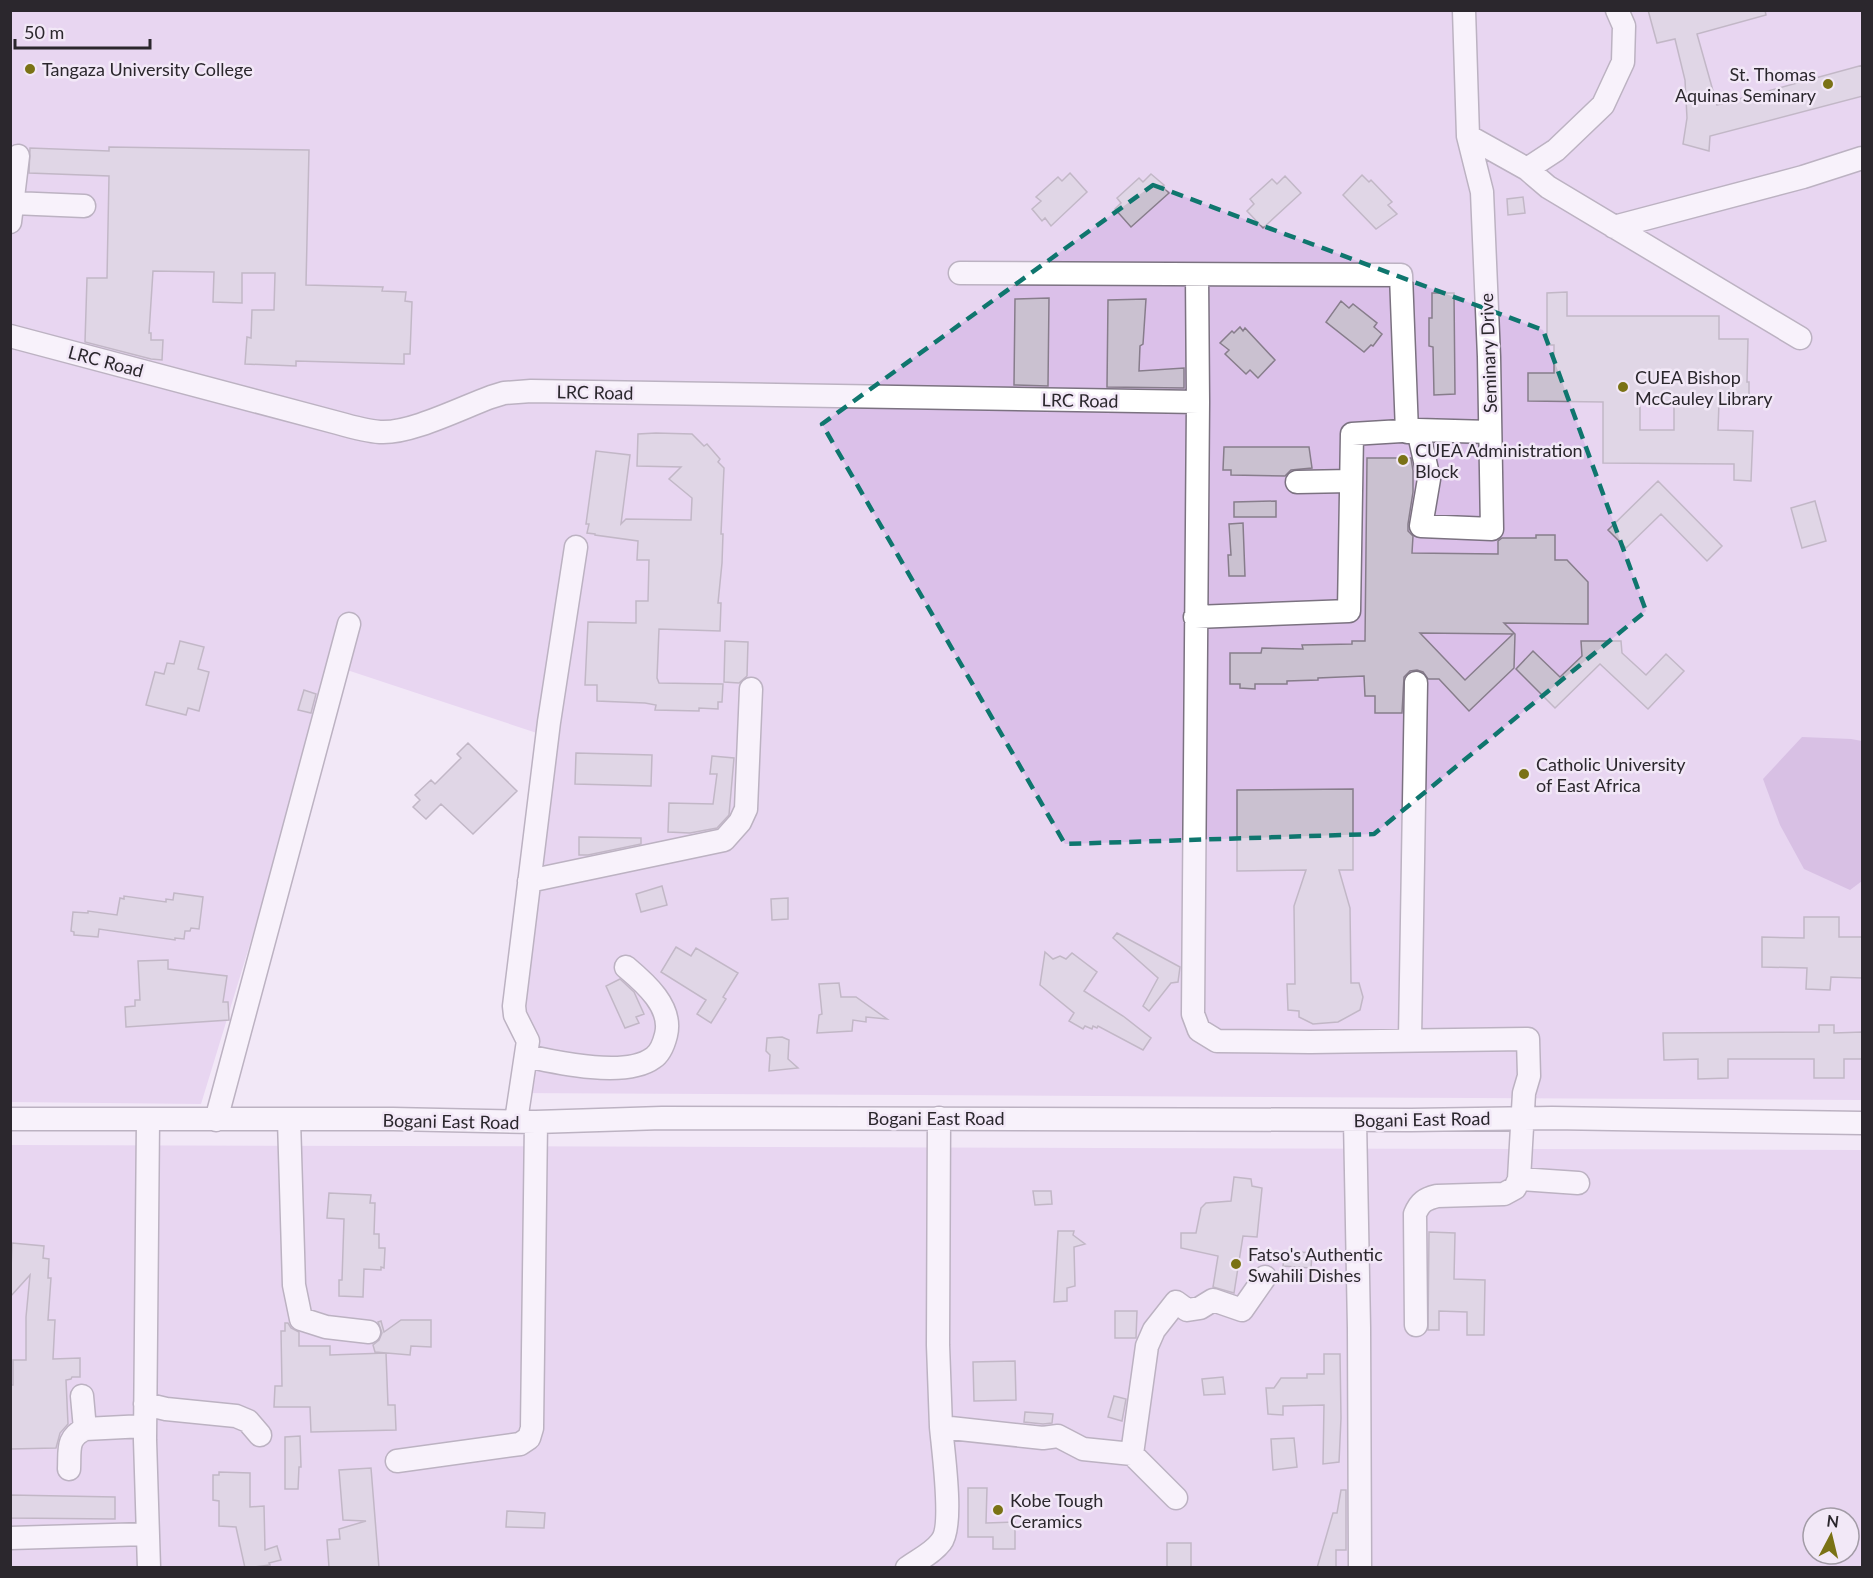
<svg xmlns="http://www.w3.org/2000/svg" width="1873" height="1578" font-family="Lato,sans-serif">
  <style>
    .green { fill: #dbc0e9; fill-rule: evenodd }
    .water { fill: #b891cc }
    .building { fill: #cac1d0; stroke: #877d8b; stroke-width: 1.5; fill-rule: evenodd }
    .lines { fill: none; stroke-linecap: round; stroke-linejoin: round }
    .minor-casing { stroke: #7b7280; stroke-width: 25 }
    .minor { stroke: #fff; stroke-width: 22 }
    .marked { fill: none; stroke: #0f766e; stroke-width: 4.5; stroke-dasharray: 12 8; stroke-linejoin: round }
    .poi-dot { fill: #7a7215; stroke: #f2e8f7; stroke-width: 2 }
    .labels { text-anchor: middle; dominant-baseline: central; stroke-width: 5; stroke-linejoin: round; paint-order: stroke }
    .poi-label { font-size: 18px; fill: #2b272d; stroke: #f2e8f7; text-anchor: start }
    .street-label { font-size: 18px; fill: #2b272d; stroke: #f2e8f7 }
  </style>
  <rect width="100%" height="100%" fill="#f2e8f7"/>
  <path class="green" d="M11 11H1862V1100L512 1093 558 740 335 666 201 1104 11 1102Z
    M10 1145 1862 1150V1567H11ZM1813 1518H1849V1554H1813Z"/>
  <path class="water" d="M1802 737 1851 739 1862 741V881L1850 890 1804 869 1780 825 1763 779Z"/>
  <path class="building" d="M1648 10H1765L1766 15 1697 34 1717 105 1863 65V96L1710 136 1709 151 1683 144 1687 118 1685 80 1675 39 1657 43Z
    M109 147 309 150 306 285 383 287 382 291 406 292 405 301 412 302 410 354H404V364L296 361V366L245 364 247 337 251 338 252 310H274L275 273H242V303L213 302 214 272 153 271 149 333H151V340H163L162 360 151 359 85 342 87 278H107L109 176 29 173 30 148 109 151Z
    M1070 173 1087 192 1051 226 1045 218 1042 221 1032 209 1041 201 1036 197 1058 177 1062 181Z
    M1151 174 1164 185 1162 186 1169 193 1131 227 1115 209 1121 203 1117 198 1139 178 1143 182Z
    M1362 175 1369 182 1371 180 1392 202 1388 205 1397 214 1376 229 1343 195Z
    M1285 176 1301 193 1263 228 1247 211 1254 204 1250 199 1272 179 1277 184Z
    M1523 197 1525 213 1508 215 1507 199Z
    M1567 292V316H1719V339H1748L1747 382H1749V402L1719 403 1718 430 1753 431 1751 481 1734 480V464L1603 463V402L1528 401V373H1554V345H1547V293ZM1640 403H1674V430H1640Z
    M1432 293H1454L1455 394 1434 395 1433 347 1429 346V318H1432Z
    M1049 298 1048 386 1014 385 1015 299Z
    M1146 299 1143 344 1140 346 1139 371 1184 368V388L1107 387 1108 300Z
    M1341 301 1349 308 1353 304 1377 323 1374 327 1382 334 1373 346 1371 345 1364 352 1326 322Z
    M1240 327 1243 331 1245 328 1275 360 1258 378 1250 370 1246 374 1225 354 1229 350 1220 343 1232 331 1234 333Z
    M656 433 692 434 704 446 707 444 720 459 718 462 724 468 721 534H723L722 563 718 603H721L720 631 659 629 657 678 659 683 723 684 722 702H718V709L699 708V711L655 710 656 705 645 703 597 701V685H585L588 622 636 623V601H648L649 560H637L638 541 595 535V534L587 533 589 524H586L596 451 630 455 621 524 626 519 691 520 692 498 669 479 681 467 637 466 638 434Z
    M1224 447H1309L1312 468 1291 470 1285 476 1231 475V470H1223Z
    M1367 458H1411L1413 471V492L1408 524V531L1413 536 1412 553 1498 554V541L1502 538H1536V535H1555V560H1567L1588 582V624L1504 623 1515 634 1514 668 1469 711 1439 679H1428L1423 672 1417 670 1410 671 1404 677 1402 713H1375V696H1365L1364 676 1318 678V680L1287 681V684H1255V689L1240 688V684H1230V653H1261L1262 648 1303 649 1302 645 1352 644V641H1365ZM1420 633 1513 634 1465 680Z
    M1658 481 1722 546 1707 561 1661 514 1626 548 1608 530Z
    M1276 501V517H1234V502Z
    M1815 501 1826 541 1802 548 1791 508Z
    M1243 523 1245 576H1229L1228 555H1231L1229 524Z
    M180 641 204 647 198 669 209 672 199 711 188 708 186 715 146 705 155 672 164 674 167 663 174 664Z
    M725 641 748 642 747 676 739 683 724 682Z
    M1581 641H1621L1622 653 1646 675 1666 654 1684 671 1648 709 1600 664 1555 708 1516 669 1533 651 1560 677 1582 656Z
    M304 690 316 694 311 713 298 710Z
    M468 743 517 791 473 834 441 804 426 819 413 807 420 800 415 795 431 780 435 784 461 758 457 754Z
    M576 753 652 755 651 786 575 784Z
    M712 756 734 758 729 815 717 828 690 833 668 832 669 803 713 804 717 774H710Z
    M1353 789V870H1339L1350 908 1351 983H1359L1363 997 1360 1010 1338 1022 1313 1024 1299 1017V1011L1288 1010 1287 984H1295L1294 906 1306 870 1237 871V790Z
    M579 837 641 838V844L588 855H579Z
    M662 886 667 905 641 912 636 894Z
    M174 893 203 897 199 929 191 928 190 931H185L184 939 175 938V940L99 929 98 937 74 935V932L71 931 73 912 88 913V911L117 915 120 898 124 899V896L166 902V899L173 900Z
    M788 898V919L772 920 771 899Z
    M1804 917H1839V937H1863V978L1831 977 1830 990 1806 989 1807 968 1762 967V937L1804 938Z
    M1117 933 1180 967 1178 982 1171 983 1149 1011 1143 1006 1158 978 1113 938Z
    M676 947 691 956 696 948 738 973 723 997 726 999 711 1023 697 1014 706 1000 661 972Z
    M1045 952 1053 959 1060 956 1066 959 1072 953 1097 972 1084 991 1123 1016 1151 1038 1143 1050 1098 1026 1097 1028 1093 1026 1092 1029 1085 1026 1083 1029 1069 1021 1074 1013 1040 985Z
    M168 960V969L227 976 223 1002H228L229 1020 126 1027 125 1007 135 1006V1000H140L138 961Z
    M620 979 634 992 644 1014 636 1017 639 1023 625 1028 606 986Z
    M839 983 841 997H856L887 1019 866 1017V1022L853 1020 852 1031 817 1033 819 1015 822 1014 819 984Z
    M1819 1025H1834V1033L1863 1032V1059H1844V1078H1814V1059H1728V1078L1698 1079V1059L1664 1060 1663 1033 1819 1032Z
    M782 1037 789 1040 788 1059 798 1068 769 1071 770 1055 766 1051 767 1038Z
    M1234 1177 1251 1179 1252 1186 1262 1188 1257 1237 1243 1236 1234 1293 1213 1287 1218 1256 1181 1248V1233H1196L1201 1208 1206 1203 1231 1201Z
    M1033 1191H1051L1052 1204 1035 1205Z
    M329 1193 371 1195 370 1203H375L374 1234H379V1248H385L384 1268 381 1267V1270L364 1269 363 1297 339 1296V1280H342L344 1219 327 1218Z
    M1058 1231H1074L1073 1235 1085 1244 1074 1247 1075 1286 1067 1288V1301L1054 1302Z
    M1429 1232 1455 1233 1454 1279 1485 1280 1484 1335H1467V1312L1439 1311V1330H1428Z
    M12 1243 44 1246 43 1258 49 1259 48 1278H51L48 1320H55L53 1359 80 1358V1377H72L71 1379 66 1380 68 1424 60 1433 56 1448 10 1449V1385H13V1360H26V1317L30 1275 10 1297Z
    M1285 1251 1312 1253 1311 1268 1283 1266Z
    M1115 1311H1137L1136 1338H1115Z
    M401 1320H431V1347L411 1346 410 1355 375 1352 373 1345 379 1340 382 1333 378 1322 381 1321 384 1332Z
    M285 1323H288L291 1328 299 1332V1346H330V1355L386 1353 388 1405H395L396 1430 311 1432 310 1407H274L275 1386H282L281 1331H285Z
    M1324 1354H1340L1341 1418 1339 1462 1323 1464 1324 1405 1283 1406V1415L1268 1414 1266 1388H1274L1281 1378H1307V1374H1324Z
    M1015 1361 1016 1400 974 1401 973 1362Z
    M1223 1377 1225 1394 1204 1395 1202 1379Z
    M1114 1396 1126 1399 1122 1421 1108 1417Z
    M1025 1412 1053 1414 1052 1423 1043 1424 1024 1422Z
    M300 1436 301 1467H299L298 1489H285V1437Z
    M1294 1438 1297 1467 1273 1470 1271 1439Z
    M371 1468 379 1568 329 1567 327 1540 340 1539 339 1529 366 1521 343 1520 339 1470Z
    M219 1472 250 1473V1507L264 1506 265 1550 277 1546 281 1560 269 1563 270 1565 245 1568 236 1527 219 1526V1501L213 1500V1475H219Z
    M968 1488H987L986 1523 1015 1522V1549H993V1537H968Z
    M1341 1490H1346V1550H1336V1568H1317L1333 1513H1337Z
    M10 1495 115 1497V1519L10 1518Z
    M507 1511 545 1513 544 1528 506 1527Z
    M1167 1543H1191V1568H1167Z"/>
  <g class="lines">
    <defs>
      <path id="minor" d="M1468 136 1527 169 1548 187 1800 338
        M1527 169 1556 150 1603 105 1623 62 1624 26 1617 10
        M13 203 84 206
        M10 222 18 156
        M1614 227 1803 177 1862 158
        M960 273 1401 275 1407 432
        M1197 275 1198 402 1193 1014 1199 1030 1217 1041 1310 1042 1528 1039 1529 1076 1524 1093 1519 1179 1515 1188 1504 1194 1437 1196C1425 1199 1420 1202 1415 1214L1416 1325
        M10 336 338 423C352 427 366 431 380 432 410 434 461 408 491 397L504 393 531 391 1198 402
        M1418 430 1429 479 1421 526 1492 529 1489 357 1482 192 1468 136 1464 10
        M1297 482 1351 481
        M1195 617 1349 611 1352 434 1418 430 1490 432
        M529 881 724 840 740 822 746 809 751 689
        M1410 1039 1416 683
        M527 1056C558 1063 626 1078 653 1058 661 1053 664 1043 666 1035 673 1007 645 983 626 967
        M939 1118 938 1345 941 1427 1043 1438 1058 1436 1083 1449 1132 1454 1147 1346 1154 1330 1176 1302 1187 1310 1200 1308 1213 1300 1242 1310 1265 1277
        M10 1119H393L536 1122 662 1118 1411 1120 1552 1118 1862 1123
        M148 1120 145 1440 149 1568
        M216 1120 349 624
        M289 1120 294 1285 301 1319 326 1327 369 1332
        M1355 1120 1359 1328 1360 1568
        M516 1121 528 1041 515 1015 514 1006 549 722 576 547
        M1519 1179 1578 1183
        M82 1396 85 1429
        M145 1404 166 1409 236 1416 248 1421 260 1435
        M1132 1454 1176 1498
        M397 1461 520 1444 529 1438 532 1428 536 1122
        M69 1469C70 1450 66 1438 85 1429L144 1426
        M10 1538 147 1534
        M907 1568C918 1560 933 1553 941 1542 954 1527 943 1450 941 1427"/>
    </defs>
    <use href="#minor" class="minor-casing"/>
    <use href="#minor" class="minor"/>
  </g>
  <path d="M0 0H1873V1578H0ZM1153 185 1543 330 1646 611 1374 834 1065 844 822 424Z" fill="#f2e8f7" fill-opacity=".55" fill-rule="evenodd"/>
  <path class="marked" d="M1153 185 1543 330 1646 611 1374 834 1065 844 822 424Z"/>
  <g class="poi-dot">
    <circle cx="30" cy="69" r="6"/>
    <circle cx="1828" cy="84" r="6"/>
    <circle cx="1623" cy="387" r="6"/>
    <circle cx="1403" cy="460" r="6"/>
    <circle cx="1524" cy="774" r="6"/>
    <circle cx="1236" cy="1264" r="6"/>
    <circle cx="998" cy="1510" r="6"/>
  </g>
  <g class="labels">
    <g class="poi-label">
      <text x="42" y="69">Tangaza University College</text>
      <text x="1816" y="74" text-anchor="end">St. Thomas<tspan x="1816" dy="21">Aquinas Seminary</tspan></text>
      <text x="1635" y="377">CUEA Bishop<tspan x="1635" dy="21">McCauley Library</tspan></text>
      <text x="1415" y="450">CUEA Administration<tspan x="1415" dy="21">Block</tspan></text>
      <text x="1536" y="764">Catholic University<tspan x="1536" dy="21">of East Africa</tspan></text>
      <text x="1248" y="1254">Fatso's Authentic<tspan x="1248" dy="21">Swahili Dishes</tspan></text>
      <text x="1010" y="1500">Kobe Tough<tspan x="1010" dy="21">Ceramics</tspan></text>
    </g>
    <g class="street-label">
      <text transform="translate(1488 353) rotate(-92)">Seminary Drive</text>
      <text transform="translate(106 361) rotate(15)">LRC Road</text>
      <text transform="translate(595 392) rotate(1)">LRC Road</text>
      <text transform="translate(1080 400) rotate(1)">LRC Road</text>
      <text x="936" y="1118">Bogani East Road</text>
      <text transform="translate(1422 1119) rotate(-1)">Bogani East Road</text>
      <text transform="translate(451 1121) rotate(1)">Bogani East Road</text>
    </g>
  </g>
  <rect width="1873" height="1578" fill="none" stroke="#2b272d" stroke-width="24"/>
  <g transform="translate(1831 1536) rotate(7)"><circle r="28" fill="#f2e8f7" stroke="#a29ba6" stroke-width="1.5"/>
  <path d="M0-4.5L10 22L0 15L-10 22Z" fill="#7a7215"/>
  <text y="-9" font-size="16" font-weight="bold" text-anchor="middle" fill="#2b272d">N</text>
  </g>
  <path d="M15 39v9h135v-9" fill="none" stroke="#2b272d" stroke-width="3"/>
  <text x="24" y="39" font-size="18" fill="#2b272d" stroke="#f2e8f7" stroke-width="4.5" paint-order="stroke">50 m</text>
</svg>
